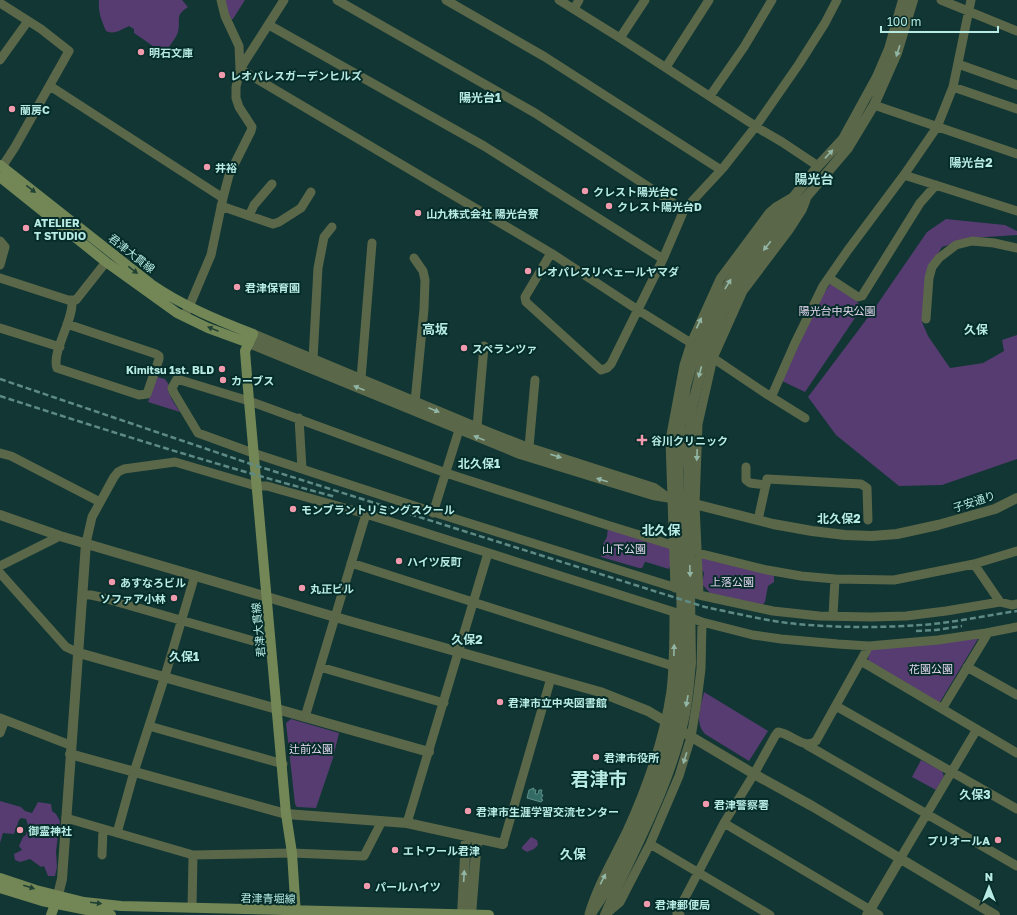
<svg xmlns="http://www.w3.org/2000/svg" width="1017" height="915" font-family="'Golos Text','Noto Sans JP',sans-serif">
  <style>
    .green { fill: #563c70 }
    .water { fill: #336a64; stroke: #5b918a }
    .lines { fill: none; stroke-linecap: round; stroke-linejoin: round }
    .minor { stroke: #5b6749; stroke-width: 9 }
    .tertiary { stroke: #5b6749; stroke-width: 10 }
    .secondary { stroke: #738656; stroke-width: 10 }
    .rail { stroke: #5e8a85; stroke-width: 2.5; stroke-dasharray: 6 3; stroke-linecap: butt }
    .oneway { fill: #92b6a6 }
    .oneway2 { fill: #204234 }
    .poi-dot { fill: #f29aad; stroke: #052c29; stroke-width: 1.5 }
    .labels { text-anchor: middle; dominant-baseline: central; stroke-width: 4; stroke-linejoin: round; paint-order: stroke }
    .poi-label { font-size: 11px; font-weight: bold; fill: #b7ebe4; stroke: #052c29; text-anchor: start }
    .street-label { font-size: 11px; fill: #b7ebe4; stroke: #052c29 }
    .park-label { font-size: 11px; fill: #e4d9f1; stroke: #052c29 }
    .neighbourhood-label { font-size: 12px; font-weight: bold; fill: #b7ebe4; stroke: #052c29 }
    .quarter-label { font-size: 13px; font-weight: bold; fill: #b7ebe4; stroke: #052c29 }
    .town-label { font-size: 19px; font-weight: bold; fill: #b7ebe4; stroke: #052c29 }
  </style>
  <rect width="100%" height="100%" fill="#113633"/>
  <path class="green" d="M99 0H182L188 7C174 16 181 20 178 32 176 39 165 52 161 56L158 54 156 49 150 44 134 33V29L129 26C120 30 115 35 106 31 101 19 98 12 99 0Z
    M225 0H245L233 19H229Z
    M946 219 1005 225 1017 231V235L971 238 942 247 926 274 922 322 928 336 950 368 983 363 1004 351 1002 340 1017 335V459L942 485 899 486 836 435 808 397 872 312 927 232Z
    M831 283 857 301 861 309 805 392 782 381 820 299Z
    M157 377 165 379 169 385C166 394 176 405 180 412L148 402Z
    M608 526 670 548 671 563 669 569 646 562H645L642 568H639L601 557 603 544 607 537Z
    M703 556 774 575V582L768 586 765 602 762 605 710 593 702 584 704 573C700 568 700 562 703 556Z
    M977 636 978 639 940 702H938L869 661 868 658 871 647Z
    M704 692 768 731 749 761 705 734C694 722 701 707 704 692Z
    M291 719 339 733 333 758 316 808 297 807 295 804 286 723Z
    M921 760 942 771 944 776 936 790 912 777Z
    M0 801 21 807 25 811 32 813 38 802 51 804 52 811 56 814 60 821 56 851 57 867 55 876H48L44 866 41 867 30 859 20 862 15 860 14 854 22 850 19 846 23 837 26 835 28 825 26 819 21 818 19 820 14 834 3 833 0 843Z
    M531 837 537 840 538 845 534 849 527 852 522 849V847Z"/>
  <path class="water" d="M534 788 533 790H536L535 794H538L539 790H542L541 794 543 795 541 799 543 800 541 802 527 798 529 790Z"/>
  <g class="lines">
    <path class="minor" d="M337 0 535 113 684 210
      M446 0 545 57 721 170
      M559 0 620 38 763 131 782 142 818 166
      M941 0 1017 31
      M0 3 41 29 69 51 15 147 0 170
      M574 9 579 0
      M269 25 484 146 663 259
      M620 38 645 0
      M0 60 28 21
      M958 64 1017 85
      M666 67 709 0
      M240 69 551 253 638 310 691 343
      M240 69 284 0
      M50 86 223 198
      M953 87 1017 109
      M710 96 744 47 772 0
      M874 105 1017 154
      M904 175 1017 211
      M221 206 273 224 279 222 301 208 311 192
      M249 216 254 205 272 184
      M0 241 5 247 0 265
      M551 253 525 297 526 302 601 370 607 368 611 364 663 259 684 210 723 168 756 126 799 64 825 23 837 0
      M414 258 423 271 425 280 424 309 415 402
      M0 278 68 300H76L106 262
      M829 278 858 297 862 296 920 203 936 185
      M184 316 189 307 211 255 223 198 229 175 251 131 252 127 239 107 236 98V87L240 69 239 46 225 16 221 0
      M926 319 929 278 932 267 939 258 956 245 972 241 994 243 1017 248
      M67 324 156 354 159 356V359L147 394 139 395 57 368C51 353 74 319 72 301
      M0 328 60 347
      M713 358 768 395 773 393 795 343 823 286 848 250 904 175 937 127 953 87 971 0
      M313 359 318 268 324 237 332 227
      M361 379 372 243
      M768 395 805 418
      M299 418 302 469
      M477 427 484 346
      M529 447 535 380
      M0 453 11 456 100 502
      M746 467V480L750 483 766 485
      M433 513 459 430
      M758 520 767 479 861 484 867 488 868 520
      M86 543 92 517 114 477 118 472 124 469 175 462 256 486H267L366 514 674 612 702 622 753 635 781 639 838 644 869 646 938 640 986 633 1017 627
      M1017 551 974 564 894 580 835 579 801 576 767 570 698 553 607 525 446 473 249 401 177 379 172 388 174 393 198 433 253 453 430 511 699 595 773 611 819 616 871 617 906 616 946 611 1000 602 1012 605 1017 604
      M351 563 673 666
      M974 564 1000 602
      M0 566 60 536
      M0 573 66 647 79 653
      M675 588 670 440 684 365 691 343 720 279 769 213 776 207 793 197
      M83 595H91L100 597 271 646
      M699 595 695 504 698 424 713 358 743 291 789 230 802 210 806 200
      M833 615 835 579
      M861 661 1017 753
      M320 667 444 703
      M967 667 1017 695
      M836 706 1017 809
      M942 709 988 633
      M305 717 366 514
      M0 718 70 745
      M149 726 283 764
      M0 733 5 720
      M807 745 1017 866
      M66 818 193 855 292 853 364 856 382 821
      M407 823 488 553
      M724 823 879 915
      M117 833 134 772 165 676 195 575
      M503 844 551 678
      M650 844 770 915
      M102 855 103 829
      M900 859 977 729
      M192 908 193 855
      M589 914C598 884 614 858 627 831 647 787 664 740 671 691 674 665 674 639 674 612
      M606 914 620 902 650 844 679 776 691 737 697 701 701 669 702 622
      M680 915 677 913 724 823 754 774 775 736 778 732C792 734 804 750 816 741L869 646"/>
    <path class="tertiary" d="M253 334 488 432 523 446 654 488 665 496
      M249 343 520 454 653 495 671 498 773 524 812 531 845 535 872 536 897 534 938 525 995 509 1017 498
      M0 515 60 536 335 617 600 692 648 711 754 774 812 806 995 915
      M79 653 429 752
      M70 754 286 814 407 823 503 844
      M58 895 62 879 86 543
      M462 915 466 837
      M471 915 477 839
      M590 915C608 891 618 864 631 837 648 800 666 762 674 721 684 676 682 629 681 583 680 545 679 508 678 470L680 426 686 386 694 357 716 305 741 263 818 166 843 139 877 77 889 49 903 0
      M605 915C632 852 668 791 683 723 688 703 689 683 691 663L688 448 692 408 703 361 724 311 749 268 791 215 848 148 874 105 897 53 913 0
      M867 915 900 859"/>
    <path class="secondary" d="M0 165 151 284C183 306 217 320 253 334L245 351 249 401 286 814 292 853 296 915
      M0 177 106 262 177 313 208 328 249 343
      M0 878 36 890 84 902 121 906 489 915
      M0 888 42 901 111 915
      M51 915 57 899"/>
    <path class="rail" d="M0 379 254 465 705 607C735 613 766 621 797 624 842 628 888 628 933 624 961 621 989 615 1017 611
      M0 396C111 432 223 467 336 497
      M916 631 936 630 962 626"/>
  </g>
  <defs><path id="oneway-solid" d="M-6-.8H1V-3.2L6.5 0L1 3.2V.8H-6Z"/></defs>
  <g class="oneway">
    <use href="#oneway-solid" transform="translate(898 51) rotate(108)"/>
    <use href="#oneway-solid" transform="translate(829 154) rotate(-47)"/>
    <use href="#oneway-solid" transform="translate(767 246) rotate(129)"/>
    <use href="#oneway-solid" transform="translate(728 284) rotate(-59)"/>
    <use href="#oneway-solid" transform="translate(699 323) rotate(-65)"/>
    <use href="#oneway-solid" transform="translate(700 372) rotate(105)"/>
    <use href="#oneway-solid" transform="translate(359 388) rotate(-158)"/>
    <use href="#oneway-solid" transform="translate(434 410) rotate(23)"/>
    <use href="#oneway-solid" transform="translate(479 438) rotate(-158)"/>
    <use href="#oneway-solid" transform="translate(697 455) rotate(92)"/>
    <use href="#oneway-solid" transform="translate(556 456) rotate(18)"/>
    <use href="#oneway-solid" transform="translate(602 480) rotate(-163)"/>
    <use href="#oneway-solid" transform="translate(690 571) rotate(88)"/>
    <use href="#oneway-solid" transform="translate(674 650) rotate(-88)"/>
    <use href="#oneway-solid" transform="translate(687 701) rotate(100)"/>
    <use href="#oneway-solid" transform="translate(685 758) rotate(107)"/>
    <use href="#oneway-solid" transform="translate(464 876) rotate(-87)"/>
    <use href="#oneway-solid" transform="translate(603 879) rotate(-63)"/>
  </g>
  <g class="oneway2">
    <use href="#oneway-solid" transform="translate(31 189) rotate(38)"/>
    <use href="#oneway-solid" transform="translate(133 270) rotate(38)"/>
    <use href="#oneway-solid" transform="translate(213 329) rotate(-158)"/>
    <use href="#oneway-solid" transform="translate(29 887) rotate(17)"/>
    <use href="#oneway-solid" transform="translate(96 903) rotate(7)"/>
  </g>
  <g class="poi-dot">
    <circle cx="141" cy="52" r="4"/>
    <circle cx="222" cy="75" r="4"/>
    <circle cx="12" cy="109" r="4"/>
    <circle cx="207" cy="167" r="4"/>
    <circle cx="585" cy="191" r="4"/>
    <circle cx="609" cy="206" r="4"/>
    <circle cx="418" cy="213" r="4"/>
    <circle cx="26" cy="228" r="4"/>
    <circle cx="528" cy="271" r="4"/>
    <circle cx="237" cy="287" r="4"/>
    <circle cx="464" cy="348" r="4"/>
    <circle cx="222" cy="369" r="4"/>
    <circle cx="223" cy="380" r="4"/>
    <path d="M640 434h4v4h4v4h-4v4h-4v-4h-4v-4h4z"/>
    <circle cx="293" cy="509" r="4"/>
    <circle cx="399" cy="561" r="4"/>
    <circle cx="112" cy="582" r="4"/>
    <circle cx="302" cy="588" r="4"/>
    <circle cx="174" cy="598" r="4"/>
    <circle cx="500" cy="702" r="4"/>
    <circle cx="596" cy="757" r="4"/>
    <circle cx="706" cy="804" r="4"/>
    <circle cx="468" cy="811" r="4"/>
    <circle cx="20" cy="830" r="4"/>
    <circle cx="998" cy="840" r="4"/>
    <circle cx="395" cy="850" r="4"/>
    <circle cx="367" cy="886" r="4"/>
    <circle cx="647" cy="904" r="4"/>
  </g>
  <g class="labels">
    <g class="poi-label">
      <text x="149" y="52">明石文庫</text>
      <text x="230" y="75">レオパレスガーデンヒルズ</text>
      <text x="20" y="109">蘭房C</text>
      <text x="215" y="167">井裕</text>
      <text x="593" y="191">クレスト陽光台C</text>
      <text x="617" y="206">クレスト陽光台D</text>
      <text x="426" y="213">山九株式会社 陽光台寮</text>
      <text x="34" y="222">ATELIER<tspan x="34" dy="13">T STUDIO</tspan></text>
      <text x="536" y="271">レオパレスリベェールヤマダ</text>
      <text x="245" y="287">君津保育園</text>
      <text x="472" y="348">スペランツァ</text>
      <text x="214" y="369" text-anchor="end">Kimitsu 1st. BLD</text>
      <text x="231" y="380">カーブス</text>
      <text x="651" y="440">谷川クリニック</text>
      <text x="301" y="509">モンブラントリミングスクール</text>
      <text x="407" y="561">ハイツ反町</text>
      <text x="120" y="582">あすなろビル</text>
      <text x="310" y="588">丸正ビル</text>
      <text x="166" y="598" text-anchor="end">ソファア小林</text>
      <text x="508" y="702">君津市立中央図書館</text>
      <text x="604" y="757">君津市役所</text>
      <text x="714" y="804">君津警察署</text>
      <text x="476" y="811">君津市生涯学習交流センター</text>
      <text x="28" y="830">御霊神社</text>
      <text x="990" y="840" text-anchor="end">プリオールA</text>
      <text x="403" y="850">エトワール君津</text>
      <text x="375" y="886">パールハイツ</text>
      <text x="655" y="904">君津郵便局</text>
    </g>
    <g class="street-label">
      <text transform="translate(132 253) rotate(38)">君津大貫線</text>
      <text transform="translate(974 501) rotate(-18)">子安通り</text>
      <text transform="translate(258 630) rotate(-96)">君津大貫線</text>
      <text transform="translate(268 898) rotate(1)">君津青堀線</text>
    </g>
    <g class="park-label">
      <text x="837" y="310">陽光台中央公園</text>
      <text x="624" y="548">山下公園</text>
      <text x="732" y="581">上落公園</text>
      <text x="931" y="668">花園公園</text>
      <text x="311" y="748">辻前公園</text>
    </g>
    <g class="neighbourhood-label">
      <text x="480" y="97">陽光台1</text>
      <text x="971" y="162">陽光台2</text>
      <text x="976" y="329">久保</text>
      <text x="479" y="463">北久保1</text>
      <text x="839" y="518">北久保2</text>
      <text x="467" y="639">久保2</text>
      <text x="184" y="656">久保1</text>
      <text x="975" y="794">久保3</text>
    </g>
    <g class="quarter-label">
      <text x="814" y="179">陽光台</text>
      <text x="435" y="329">高坂</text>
      <text x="661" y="530">北久保</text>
      <text x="573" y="854">久保</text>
    </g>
    <g class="town-label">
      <text x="599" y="778">君津市</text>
    </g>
  </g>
  <g transform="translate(989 887)" stroke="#052c29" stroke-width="3" paint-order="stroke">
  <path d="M0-3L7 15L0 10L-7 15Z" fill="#b7ebe4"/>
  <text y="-6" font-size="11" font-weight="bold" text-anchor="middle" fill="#b7ebe4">N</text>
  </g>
  <path d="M881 26v6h117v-6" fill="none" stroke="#b7ebe4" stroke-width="2"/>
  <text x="887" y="26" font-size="12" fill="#b7ebe4" stroke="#052c29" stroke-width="3" paint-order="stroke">100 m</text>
</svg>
